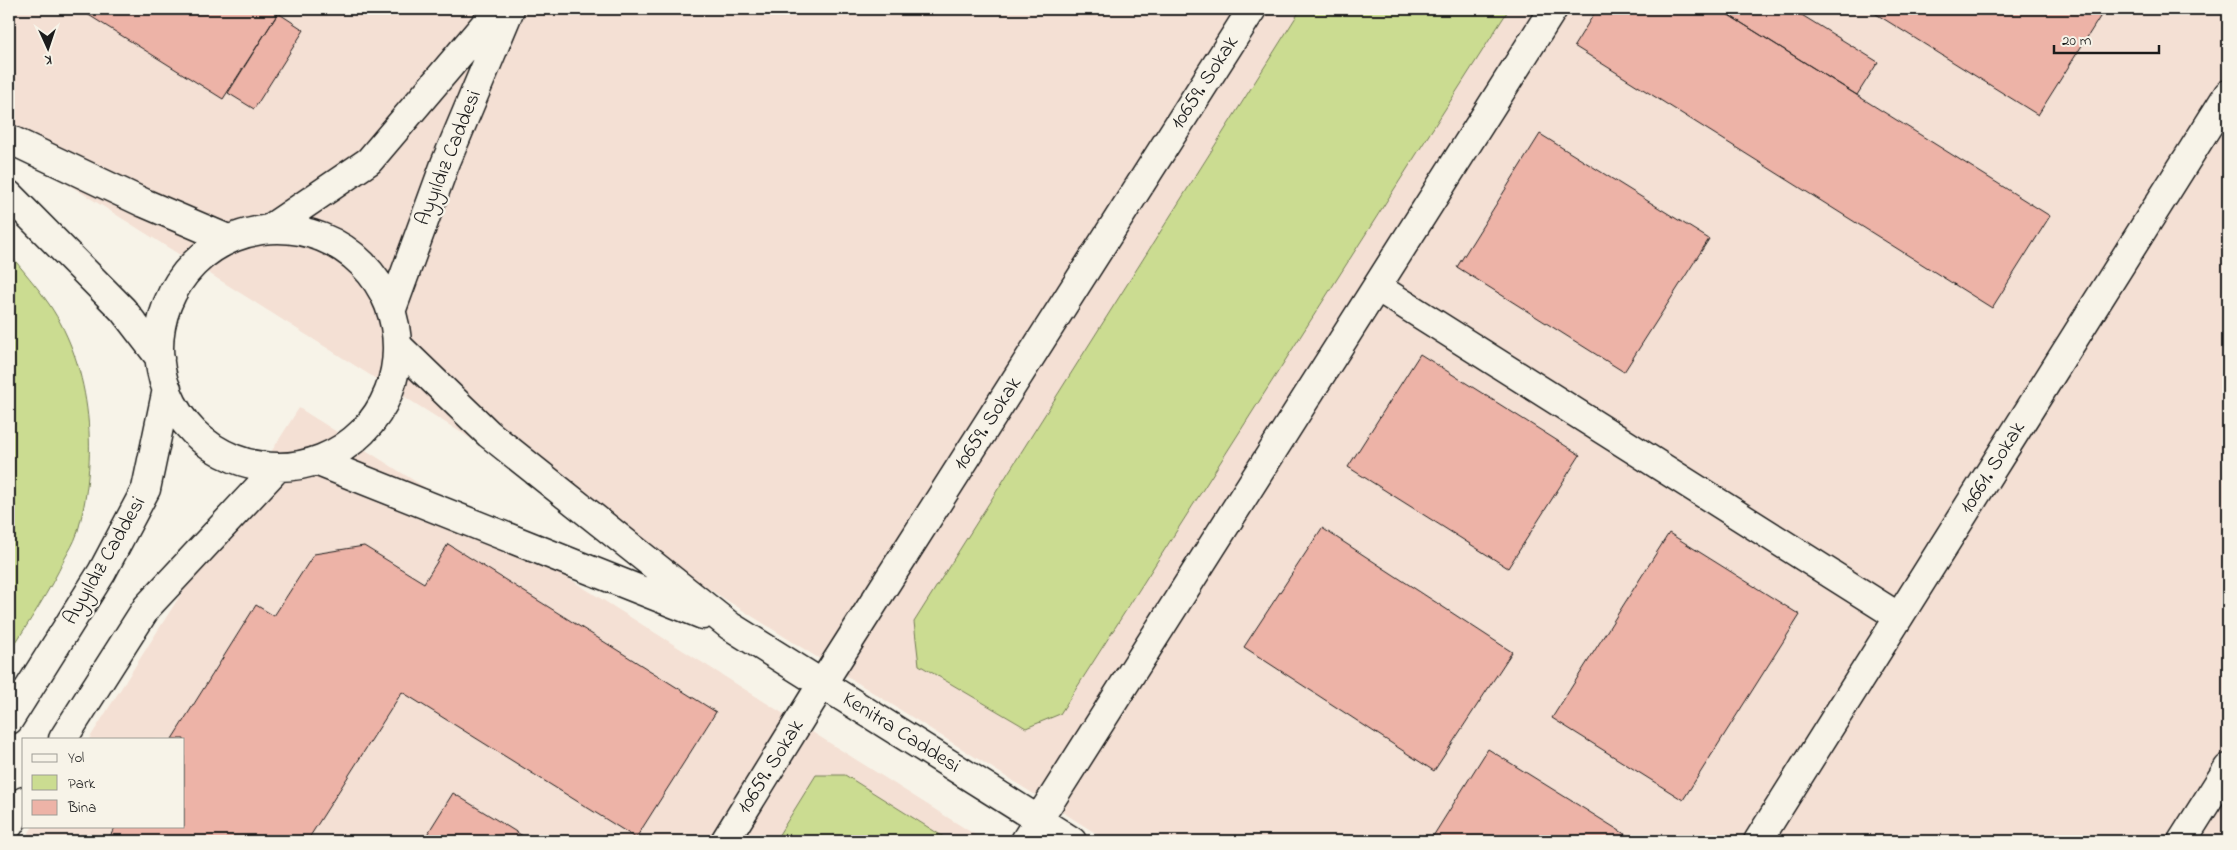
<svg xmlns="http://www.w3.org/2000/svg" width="2237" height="850" font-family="'Indie Flower',sans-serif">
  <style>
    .built { fill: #f4e0d4 }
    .green { fill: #cbdc91; stroke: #747c56 }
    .building { fill: #edb3a7; stroke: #1c1c1c }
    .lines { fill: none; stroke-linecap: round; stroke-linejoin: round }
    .minor-casing { stroke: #1c1c1c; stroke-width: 31 }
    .minor { stroke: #f7f3e8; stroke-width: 28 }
    .labels { text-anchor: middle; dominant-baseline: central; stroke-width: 4.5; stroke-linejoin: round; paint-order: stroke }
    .street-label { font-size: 21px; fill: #1c1c1c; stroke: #f7f3e8 }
  </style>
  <rect width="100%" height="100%" fill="#f7f3e8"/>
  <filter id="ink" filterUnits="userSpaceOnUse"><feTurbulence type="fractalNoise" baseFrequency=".02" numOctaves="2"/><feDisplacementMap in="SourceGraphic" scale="10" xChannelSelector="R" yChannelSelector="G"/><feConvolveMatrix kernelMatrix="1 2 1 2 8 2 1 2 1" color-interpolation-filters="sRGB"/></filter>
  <g filter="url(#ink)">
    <path class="built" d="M9 9H2228V841H1108L9 147Z
      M299 408 985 841H24L33 826H184V739H89Z"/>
    <path class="green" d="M1301 9H1509L1060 714 1026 728 919 665 914 622Z
      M9 253C22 270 37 286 49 304 93 369 99 460 77 534 74 543 69 551 65 558 49 592 29 622 9 653Z
      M816 775H845L950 841H775Z"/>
    <path class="building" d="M79 9H281L223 99Z
      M1597 9H1719L2050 216 1992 308 1574 46Z
      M1719 9H1792L1878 62 1857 95Z
      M1868 9H2105L2038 115Z
      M278 13 304 30 254 109 228 93Z
      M1540 134 1709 239 1624 372 1457 267Z
      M1420 354 1580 455 1508 568 1348 467Z
      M1322 528 1512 652 1434 771 1244 647Z
      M1669 533 1800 615 1683 800 1552 718Z
      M448 544 716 712 636 838 402 692 307 841H107L116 826H184V739H172L256 605 274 616 314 554 364 546 424 583Z
      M1488 749 1636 841H1430Z
      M453 793 531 841H423Z"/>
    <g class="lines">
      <defs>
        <path id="minor" d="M9 139 144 203 228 239
          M9 195 123 310 160 358
          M269 229 369 161 498 9
          M159 348a119 119 0 1 1 238 0a119 119 0 1 1-238 0Z
          M1377 287 1899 617
          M392 309 445 164 510 9
          M398 346 489 434 730 626 1072 841
          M316 461 703 615
          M9 720 102 572 146 489 167 389
          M63 739 147 607 278 467
          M9 825 24 801
          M725 841 822 684 1252 9
          M1025 841 1553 9
          M1758 841 2228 94
          M2182 841 2228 768"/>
      </defs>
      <use href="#minor" class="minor-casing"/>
      <use href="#minor" class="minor"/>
    </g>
  </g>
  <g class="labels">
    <g class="street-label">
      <text transform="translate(1205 83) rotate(-57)">10659. Sokak</text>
      <text transform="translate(449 158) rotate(-68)">Ayyıldız Caddesi</text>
      <text transform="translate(988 424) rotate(-57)">10659. Sokak</text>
      <text transform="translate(1993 468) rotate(-58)">10661. Sokak</text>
      <text transform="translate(105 561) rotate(-60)">Ayyıldız Caddesi</text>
      <text transform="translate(901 733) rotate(32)">Kenitra Caddesi</text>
      <text transform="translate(771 767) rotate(-58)">10659. Sokak</text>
    </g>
  </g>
  <rect width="2237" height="850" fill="none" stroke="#f7f3e8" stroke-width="30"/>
  <rect x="15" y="15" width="2207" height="820" fill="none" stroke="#1c1c1c" stroke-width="2" filter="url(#ink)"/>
  <rect x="22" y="738" width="162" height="90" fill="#f7f3e8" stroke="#9f9d96"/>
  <rect x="32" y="754" width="25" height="8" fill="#f7f3e8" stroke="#9f9d96"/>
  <text x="68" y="762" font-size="15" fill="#1c1c1c">Yol</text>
  <rect x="32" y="775" width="25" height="15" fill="#cbdc91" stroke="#9f9d96"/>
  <text x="68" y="788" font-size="15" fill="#1c1c1c">Park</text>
  <rect x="32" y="800" width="25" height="15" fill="#edb3a7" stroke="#9f9d96"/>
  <text x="68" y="812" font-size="15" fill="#1c1c1c">Bina</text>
  <g transform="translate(48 48) rotate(177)" stroke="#f7f3e8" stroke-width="4" paint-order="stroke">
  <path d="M0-4L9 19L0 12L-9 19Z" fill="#1c1c1c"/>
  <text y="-8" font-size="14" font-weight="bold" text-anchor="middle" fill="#1c1c1c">K</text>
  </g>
  <path d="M2054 45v8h105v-8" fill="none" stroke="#1c1c1c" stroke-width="2.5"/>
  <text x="2062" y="45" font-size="15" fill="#1c1c1c" stroke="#f7f3e8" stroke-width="4" paint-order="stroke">20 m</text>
</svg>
